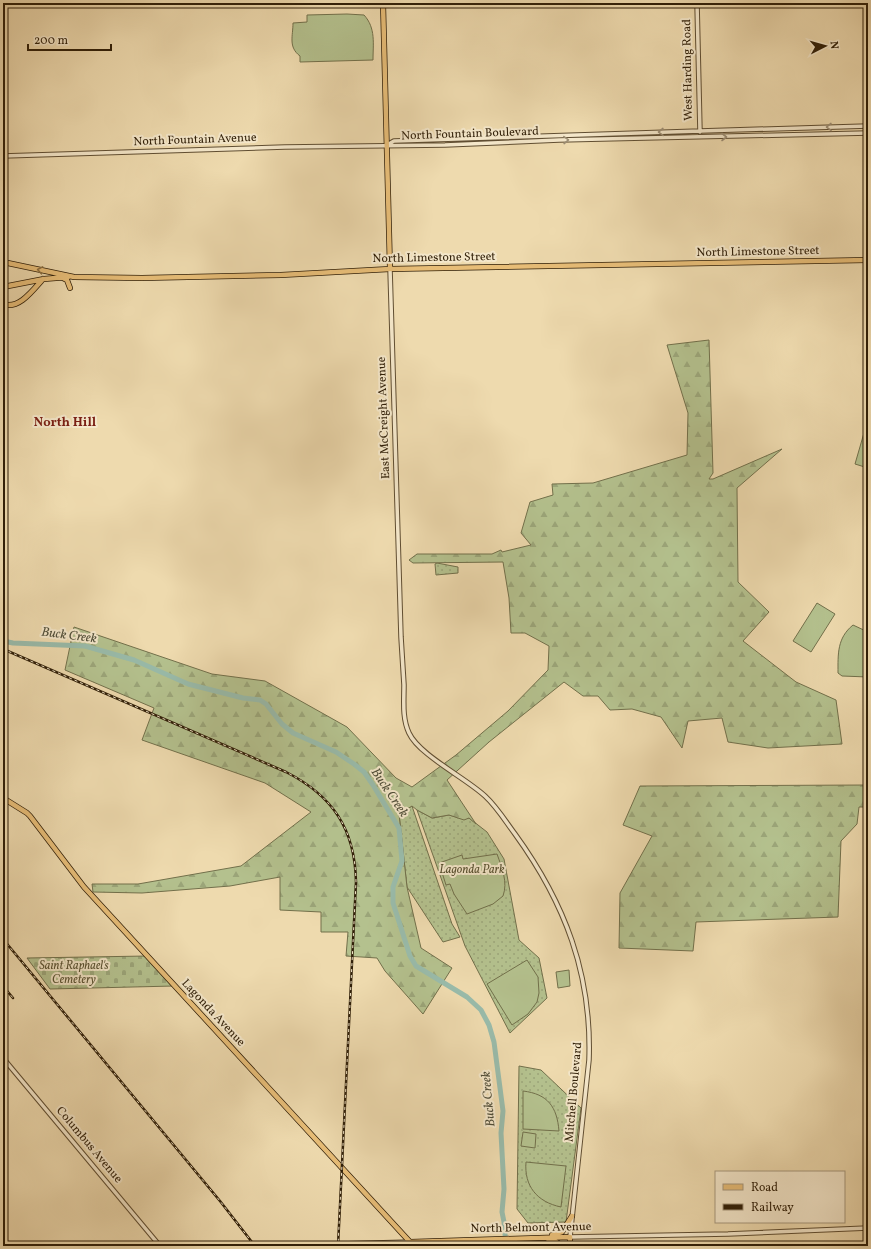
<svg xmlns="http://www.w3.org/2000/svg" width="871" height="1249" font-family="Vollkorn,serif">
  <style>
    .grass { fill: url(#grass-dots); stroke: #72704b }
    .forest { fill: url(#forest-firs); stroke: #72704b }
    .cemetery { fill: url(#cemetery-stones); stroke: #72704b }
    .pitch { fill: #b4c18e; stroke: #72704b }
    .lines { fill: none; stroke-linecap: round; stroke-linejoin: round }
    .river { stroke: #9ba; stroke-width: 5 }
    .minor-casing { stroke: #604e32; stroke-width: 5.5 }
    .major-casing { stroke: #301f08; stroke-width: 6 }
    .minor { stroke: #f4e7ca; stroke-width: 3.5 }
    .major { stroke: #e7bd77; stroke-width: 4.5 }
    .rail-casing { stroke: #301f08; stroke-width: 2.5 }
    .rail { stroke: #f4e7ca; stroke-width: 1; stroke-dasharray: 3; stroke-linecap: butt }
    .oneway { stroke: #9c8d73 }
    .oneway2 { stroke: #8c6e40 }
    .labels { text-anchor: middle; dominant-baseline: central; stroke-width: 4; stroke-linejoin: round; paint-order: stroke }
    .street-label { font-size: 12px; fill: #301f08; stroke: #f4e7ca }
    .park-label { font-size: 12px; font-style: italic; fill: #585030; stroke: #f4e7ca }
    .neighbourhood-label { font-size: 13px; font-weight: bold; fill: #7a1f14; stroke: #f4e7ca }
    .water-label { font-size: 13px; font-style: italic; fill: #504e39; stroke: #f4e7ca }
  </style>
  <defs>
    <pattern id="grass-dots" width="8" height="8" patternUnits="userSpaceOnUse"><rect width="8" height="8" fill="#b4c18e"/><path d="M2 2h.1M6 6h.1" fill="none" stroke="#9ba579" stroke-width="1.8" stroke-linecap="round"/></pattern>
    <pattern id="forest-firs" width="22" height="20" patternUnits="userSpaceOnUse"><rect width="22" height="20" fill="#b4c18e"/><path d="M5 1l3.5 6h-7zM16 11l3.5 6h-7z" fill="#9ba579"/></pattern>
    <pattern id="cemetery-stones" width="16" height="16" patternUnits="userSpaceOnUse"><rect width="16" height="16" fill="#b4c18e"/><path d="M2 7V4a2 2 0 0 1 4 0v3zM10 15v-3a2 2 0 0 1 4 0v3z" fill="#9ba579"/></pattern>
  </defs>
  <rect width="100%" height="100%" fill="#eedaae"/>
  <filter id="stains"><feTurbulence type="fractalNoise" baseFrequency=".005" numOctaves="4"/><feColorMatrix values="0 0 0 0 .2 0 0 0 0 .09 0 0 0 0 .02 0 0 0 .5 -.17"/></filter>
  <radialGradient id="worn" r=".72"><stop offset=".6" stop-color="#630" stop-opacity="0"/><stop offset="1" stop-color="#630" stop-opacity=".3"/></radialGradient>
  <path class="grass" d="M437 563 458 567V573L436 575 435 564Z
    M412 806 452 924 460 937 443 942 407 887 399 814Z
    M417 810 432 818 449 815 464 819 469 818 487 832 504 859 519 940 539 958 547 998 510 1033 465 946Z
    M519 1066 541 1070 581 1108 566 1222 528 1223 517 1209Z"/>
  <path class="forest" d="M709 340 713 473 709 479H713L782 449 737 488 738 582 769 612 743 641 796 682 836 700 842 744 768 748 728 742 722 718 688 721 682 748 661 717 632 709 610 710 598 696H583L564 682 489 742 447 780 476 824 469 818 464 820 449 815 432 818 417 810 412 806 399 814 407 887 421 948 452 968 423 1014 385 971 377 958 346 956 348 932H321V912L280 910V877L230 886 142 893 93 892 92 884H138L241 866 311 812 265 783 142 740 154 708 65 670 74 627 212 674 265 681 347 727 396 778 412 787 456 755 508 711 548 670 549 646 525 633H511L509 598 503 562 413 563 409 560 417 554H492L501 550 502 552 531 545 521 533 530 502 553 495 552 484 593 483 687 455 688 413 667 345Z
    M868 785V807H859L857 824 841 841 838 917 696 922 693 951 619 948 620 893 652 836 623 825 640 786Z"/>
  <path class="cemetery" d="M147 956 174 986 50 989 27 958Z"/>
  <path class="pitch" d="M347 14 364 15C376 28 373 44 373 60L300 62V56C288 47 293 36 293 23L307 22V15Z
    M868 419V468L855 464Z
    M817 603 835 614 811 652 793 641Z
    M853 625 868 632V677L842 676 838 673C838 654 837 638 853 625Z
    M497 854C502 868 508 882 503 896L493 904 467 914 454 894 450 884 446 885 439 863 462 855 463 859Z
    M527 960 538 977 539 993 537 1002 528 1014 512 1025 487 984Z
    M569 970 570 986 558 988 556 972Z
    M523 1091C548 1094 557 1107 559 1131L523 1129Z
    M523 1132 536 1134 535 1148 521 1146Z
    M526 1162 566 1166 561 1207C537 1202 524 1186 526 1162Z"/>
  <g class="lines">
    <path class="river" d="M3 641 13 643 85 646 134 660 188 684 243 698 260 700 266 704 282 724 293 733 336 752 354 764 364 772 373 785 399 828 402 861 393 887V903L410 956 416 966 467 997 481 1010 489 1025 494 1042 503 1111 501 1133 504 1189 502 1212 504 1222 506 1246"/>
    <defs>
      <path id="minor" d="M697 3 700 132
        M387 145 394 141 700 131 868 126
        M3 156 285 147 445 145 559 140 868 133
        M390 269 401 637C402 653 403 669 404 685 404 701 402 718 409 733 419 755 466 778 485 796 497 807 506 822 515 834 565 903 592 974 589 1060L570 1237 728 1234 868 1228
        M3 1058 160 1246
        M195 1246 264 1245 271 1246 304 1245 410 1242
        M436 1246 444 1242"/>
      <path id="major" d="M383 3 390 269
        M3 262 74 277 142 278 281 275 390 269 868 260
        M61 277 67 280 70 288
        M3 287 44 279 68 277
        M3 304C19 310 33 290 43 279
        M3 798 27 813 30 816 84 887 410 1242 570 1237V1246
        M552 1235 562 1232 572 1216
        M548 1239 555 1241 562 1246"/>
    </defs>
    <use href="#minor" class="minor-casing"/>
    <use href="#major" class="major-casing"/>
    <use href="#minor" class="minor"/>
    <use href="#major" class="major"/>
    <defs>
      <path id="rail" d="M3 649 286 772C333 796 355 829 356 882L338 1246
        M3 939 220 1201 255 1246
        M3 986 13 998"/>
    </defs>
    <use href="#rail" class="rail-casing"/>
    <use href="#rail" class="rail"/>
  </g>
  <defs><path id="oneway-chevron" d="M-2-3.5L2.5 0L-2 3.5" fill="none" stroke-width="1.6" stroke-linecap="round" stroke-linejoin="round"/></defs>
  <g class="oneway">
    <use href="#oneway-chevron" transform="translate(829 127) rotate(179)"/>
    <use href="#oneway-chevron" transform="translate(661 132) rotate(178)"/>
    <use href="#oneway-chevron" transform="translate(724 137)"/>
    <use href="#oneway-chevron" transform="translate(566 140) rotate(-2)"/>
  </g>
  <use class="oneway2" href="#oneway-chevron" transform="translate(40 270) rotate(-170)"/>
  <g class="labels">
    <g class="street-label">
      <text transform="translate(688 70) rotate(-91)">West Harding Road</text>
      <text transform="translate(470 134) rotate(-2)">North Fountain Boulevard</text>
      <text transform="translate(195 140) rotate(-2)">North Fountain Avenue</text>
      <text transform="translate(758 252) rotate(-1)">North Limestone Street</text>
      <text transform="translate(434 258) rotate(-1)">North Limestone Street</text>
      <text transform="translate(384 418) rotate(-92)">East McCreight Avenue</text>
      <text transform="translate(213 1013) rotate(47)">Lagonda Avenue</text>
      <text transform="translate(574 1092) rotate(-85)">Mitchell Boulevard</text>
      <text transform="translate(89 1145) rotate(50)">Columbus Avenue</text>
      <text transform="translate(531 1228) rotate(-1)">North Belmont Avenue</text>
    </g>
    <g class="park-label">
      <text x="472" y="870">Lagonda Park</text>
      <text x="74" y="966">Saint Raphael's<tspan x="74" dy="14">Cemetery</tspan></text>
    </g>
    <g class="neighbourhood-label">
      <text x="65" y="423">North Hill</text>
    </g>
    <g class="water-label">
      <text transform="translate(69 636) rotate(7)">Buck Creek</text>
      <text transform="translate(389 793) rotate(56)">Buck Creek</text>
      <text transform="translate(489 1099) rotate(-95)">Buck Creek</text>
    </g>
  </g>
  <rect width="871" height="1249" fill="none" stroke="#eedaae" stroke-width="16"/>
  <rect x="4" y="4" width="863" height="1241" fill="none" stroke="#301f08" stroke-width="2"/>
  <rect x="8" y="8" width="855" height="1233" fill="none" stroke="#301f08"/>
  <rect x="715" y="1171" width="130" height="52" fill="#f4e7ca" stroke="#a6977c"/>
  <rect x="723" y="1184" width="20" height="6" fill="#e7bd77" stroke="#a6977c"/>
  <text x="751" y="1191" font-size="12" fill="#301f08">Road</text>
  <rect x="723" y="1204" width="20" height="6" fill="#301f08" stroke="#a6977c"/>
  <text x="751" y="1211" font-size="12" fill="#301f08">Railway</text>
  <g transform="translate(825 46) rotate(84)" stroke="#f4e7ca" stroke-width="3" paint-order="stroke">
  <path d="M0-3L7 15L0 10L-7 15Z" fill="#301f08"/>
  <text y="-6" font-size="11" font-weight="bold" text-anchor="middle" fill="#301f08">N</text>
  </g>
  <path d="M28 44v6h83v-6" fill="none" stroke="#301f08" stroke-width="2"/>
  <text x="34" y="44" font-size="12" fill="#301f08" stroke="#f4e7ca" stroke-width="3" paint-order="stroke">200 m</text>
  <rect width="100%" height="100%" filter="url(#stains)"/>
  <rect width="100%" height="100%" fill="url(#worn)"/>
</svg>
